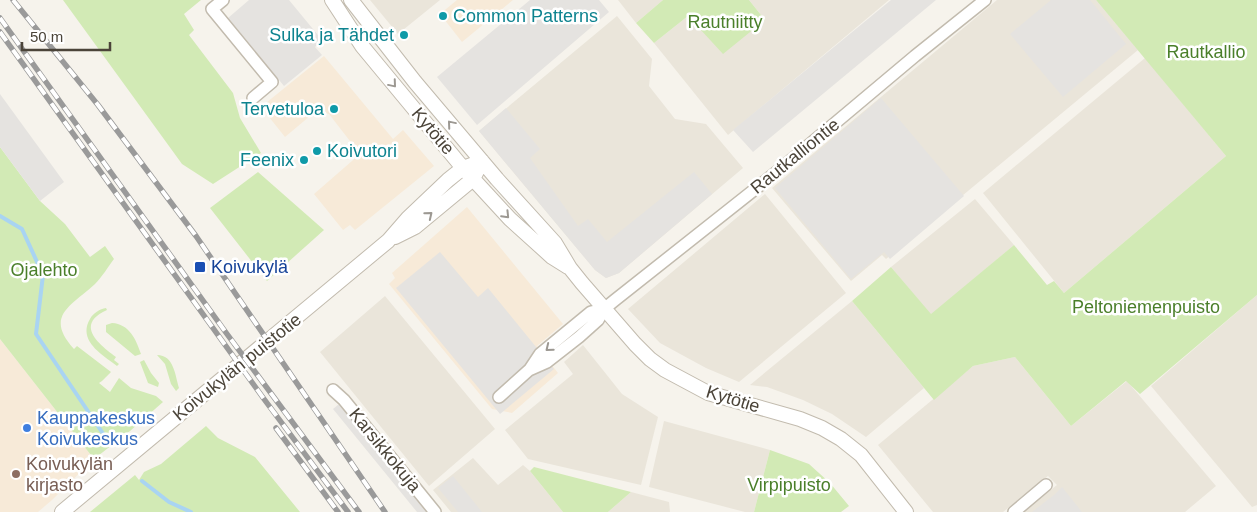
<svg xmlns="http://www.w3.org/2000/svg" width="1257" height="512" font-family="Helvetica,sans-serif">
  <style>
    .residential { fill: #eae5da }
    .commercial { fill: #f7ead8 }
    .green { fill: #d2eab5 }
    .parking { fill: #e5e3e0 }
    .lines { fill: none; stroke-linecap: round; stroke-linejoin: round }
    .stream { stroke: #a9d4f2; stroke-width: 4 }
    .minor-casing { stroke: #c2bbae; stroke-width: 14 }
    .tertiary-casing { stroke: #c2bbae; stroke-width: 16 }
    .minor { stroke: #fff; stroke-width: 11 }
    .tertiary { stroke: #fff; stroke-width: 14 }
    .rail-casing { stroke: #9a9a9a; stroke-width: 5.5 }
    .rail { stroke: #fff; stroke-width: 4; stroke-dasharray: 11; stroke-linecap: butt }
    .oneway { stroke: #9c9892 }
    .culture-dot { fill: #0f9aa8; stroke: #fff; stroke-width: 2 }
    .transit-dot { fill: #1a4fb4; stroke: #fff; stroke-width: 2 }
    .shop-dot { fill: #3f7fe0; stroke: #fff; stroke-width: 2 }
    .education-dot { fill: #8d6e63; stroke: #fff; stroke-width: 2 }
    .labels { text-anchor: middle; dominant-baseline: central; stroke-width: 5; stroke-linejoin: round; paint-order: stroke }
    .culture-label { font-size: 18px; fill: #0d838f; stroke: #fff; text-anchor: end }
    .park-label { font-size: 18px; fill: #4a7f2a; stroke: #fff }
    .street-label { font-size: 18px; fill: #4b4439; stroke: #fff }
    .transit-label { font-size: 18px; fill: #164399; stroke: #fff; text-anchor: start }
    .shop-label { font-size: 18px; fill: #366cbe; stroke: #fff; text-anchor: start }
    .education-label { font-size: 18px; fill: #785e54; stroke: #fff; text-anchor: start }
  </style>
  <rect width="100%" height="100%" fill="#f6f3ec"/>
  <path class="residential" d="M370 0H440L398 34Z
    M618 0H663L636 23Z
    M749 0H889L728 135 654 43 688 16 765 20Z
    M997 0H1096L1138 50 886 259 882 255 851 281 772 188Z
    M617 16 652 59 649 86 675 119 706 124 743 168 619 273 606 278 595 270 479 131Z
    M1145 58 1226 156 1064 293 983 193Z
    M765 194 846 293 739 382 706 368 660 343 628 309Z
    M975 199 1014 245 931 315 891 267Z
    M1257 295V505L1252 507 1151 386Z
    M385 296 495 429 429 486 320 352Z
    M852 301 924 388 866 437 832 414 803 400 767 387 750 385Z
    M583 345 622 394 658 417 641 485 528 459 505 430 573 374 564 362Z
    M1015 357 1071 426 1127 381 1216 486 1185 512H1023L1057 485 1048 476 1003 512H933L878 445 973 366Z
    M664 421 770 450 754 512H745L649 487Z
    M473 458 498 485 523 465 530 471 563 512H451L433 490Z
    M631 492 669 502 670 512H608Z"/>
  <path class="commercial" d="M457 0H513L462 42 440 14Z
    M324 56 393 139 403 130 434 166 355 230 350 225 343 230 314 194 360 154 329 114 316 111 285 137 261 107Z
    M467 207 563 324 537 346 558 373 512 413 492 409 389 284 395 278 392 273Z
    M0 339 94 459 52 500 38 512H0Z"/>
  <path class="green" d="M63 0H201L184 14 194 30 189 35 233 93 240 118 261 153 213 184 182 164Z
    M663 0H749L765 20 723 54 688 16 654 43 636 23Z
    M1096 0H1257V295L1140 394 1126 381 1071 426 1015 357 973 366 934 400 852 301 891 267 931 314 1014 245 1047 285 1054 281 1064 293 1226 156Z
    M0 147 40 201 65 224 90 257 105 246 114 259C108 267 102 277 95 284 71 306 44 316 74 349L77 346 111 372 102 381 99 383 110 392 119 378 131 388 156 396 163 402 130 431 94 459 0 339Z
    M258 172 324 230 267 281 210 208Z
    M106 308 107 310C74 325 99 344 116 357L114 360 119 364 117 366C103 355 77 341 90 319 93 313 100 309 106 308Z
    M112 323C129 324 136 339 141 354L135 356 106 332V325Z
    M157 355C174 355 175 375 179 388L176 391 171 384 165 364Z
    M144 360 151 373 159 383 158 387 148 383 140 362Z
    M206 426 218 438 255 457 300 512H90L135 475 139 480 144 472 161 464Z
    M770 450 809 464 830 483 849 506 841 512H754Z
    M534 467 631 492 608 512H563L530 471Z"/>
  <path class="parking" d="M249 0H289L322 40 315 47 322 55 284 86 228 18Z
    M530 0H599L609 12 477 125 437 77Z
    M891 0H936L753 152 733 130Z
    M1051 0H1090L1126 44 1063 97 1010 34Z
    M0 94 64 182 40 201 0 147Z
    M881 98 964 196 890 259 884 252 851 279 775 188Z
    M506 108 540 149 530 158 578 226 588 219 607 242 694 172 712 194 619 273 606 278 595 270 479 131Z
    M440 252 478 297 488 288 554 369 500 414 396 288Z
    M344 400 435 512H417L333 409Z
    M453 476 482 512H458L438 488Z
    M1062 487 1082 512H1032L1054 495Z"/>
  <g class="lines">
    <path class="stream" d="M0 216 22 229 43 275 36 334 108 441
      M142 481 169 502 191 512"/>
    <defs>
      <path id="minor" d="M223 0 212 9 272 82 253 98
        M530 369 540 354 591 312 604 309
        M333 390 344 400 435 512
        M499 397 529 370 547 362 579 337 598 320 604 309 615 300 778 171 915 56 985 0
        M1014 512 1046 485"/>
      <path id="tertiary" d="M332 0 362 46 463 168 510 219 552 257 568 267
        M351 0 415 82 497 179 555 243 570 268 582 283 635 344 650 359 665 370 708 393 800 419 822 428 841 439 861 455 906 512
        M395 237 415 227 473 179 477 171
        M62 512 388 241 408 218 448 180 463 168 482 161"/>
    </defs>
    <use href="#minor" class="minor-casing"/>
    <use href="#tertiary" class="tertiary-casing"/>
    <use href="#minor" class="minor"/>
    <use href="#tertiary" class="tertiary"/>
    <defs>
      <path id="rail" d="M13 0 98 105 196 236 385 512
        M0 18 227 334 359 512
        M0 32 264 399 348 512
        M276 428 338 512"/>
    </defs>
    <use href="#rail" class="rail-casing"/>
    <use href="#rail" class="rail"/>
  </g>
  <defs><path id="oneway-chevron" d="M-2-3.5L2.5 0L-2 3.5" fill="none" stroke-width="1.6" stroke-linecap="round" stroke-linejoin="round" transform="scale(1.25)"/></defs>
  <g class="oneway">
    <use href="#oneway-chevron" transform="translate(393 84) rotate(50)"/>
    <use href="#oneway-chevron" transform="translate(451 124) rotate(-130)"/>
    <use href="#oneway-chevron" transform="translate(429 215) rotate(-39)"/>
    <use href="#oneway-chevron" transform="translate(506 215) rotate(46)"/>
    <use href="#oneway-chevron" transform="translate(549 348) rotate(141)"/>
  </g>
  <g class="culture-dot">
    <circle cx="443" cy="16" r="5"/>
    <circle cx="404" cy="35" r="5"/>
    <circle cx="334" cy="109" r="5"/>
    <circle cx="317" cy="151" r="5"/>
    <circle cx="304" cy="160" r="5"/>
  </g>
  <rect class="transit-dot" x="194" y="261" width="12" height="12" rx="2.5"/>
  <circle class="shop-dot" cx="27" cy="428" r="5"/>
  <circle class="education-dot" cx="16" cy="474" r="5"/>
  <g class="labels">
    <g class="culture-label">
      <text x="453" y="16" text-anchor="start">Common Patterns</text>
      <text x="394" y="35">Sulka ja Tähdet</text>
      <text x="324" y="109">Tervetuloa</text>
      <text x="327" y="151" text-anchor="start">Koivutori</text>
      <text x="294" y="160">Feenix</text>
    </g>
    <g class="park-label">
      <text x="725" y="22">Rautniitty</text>
      <text x="1206" y="52">Rautkallio</text>
      <text x="44" y="270">Ojalehto</text>
      <text x="1146" y="307">Peltoniemenpuisto</text>
      <text x="789" y="485">Virpipuisto</text>
    </g>
    <g class="street-label">
      <text transform="translate(433 131) rotate(50)">Kytötie</text>
      <text transform="translate(795 156) rotate(-39)">Rautkalliontie</text>
      <text transform="translate(237 367) rotate(-39)">Koivukylän puistotie</text>
      <text transform="translate(733 399) rotate(17)">Kytötie</text>
      <text transform="translate(385 450) rotate(51)">Karsikkokuja</text>
    </g>
    <g class="transit-label">
      <text x="211" y="267">Koivukylä</text>
    </g>
    <g class="shop-label">
      <text x="37" y="418">Kauppakeskus<tspan x="37" dy="21">Koivukeskus</tspan></text>
    </g>
    <g class="education-label">
      <text x="26" y="464">Koivukylän<tspan x="26" dy="21">kirjasto</tspan></text>
    </g>
  </g>
  <path d="M22 42v8h88v-8" fill="none" stroke="#4b4439" stroke-width="2.5"/>
  <text x="30" y="42" font-size="15" fill="#4b4439" stroke="#ffffff" stroke-width="4" paint-order="stroke">50 m</text>
</svg>
